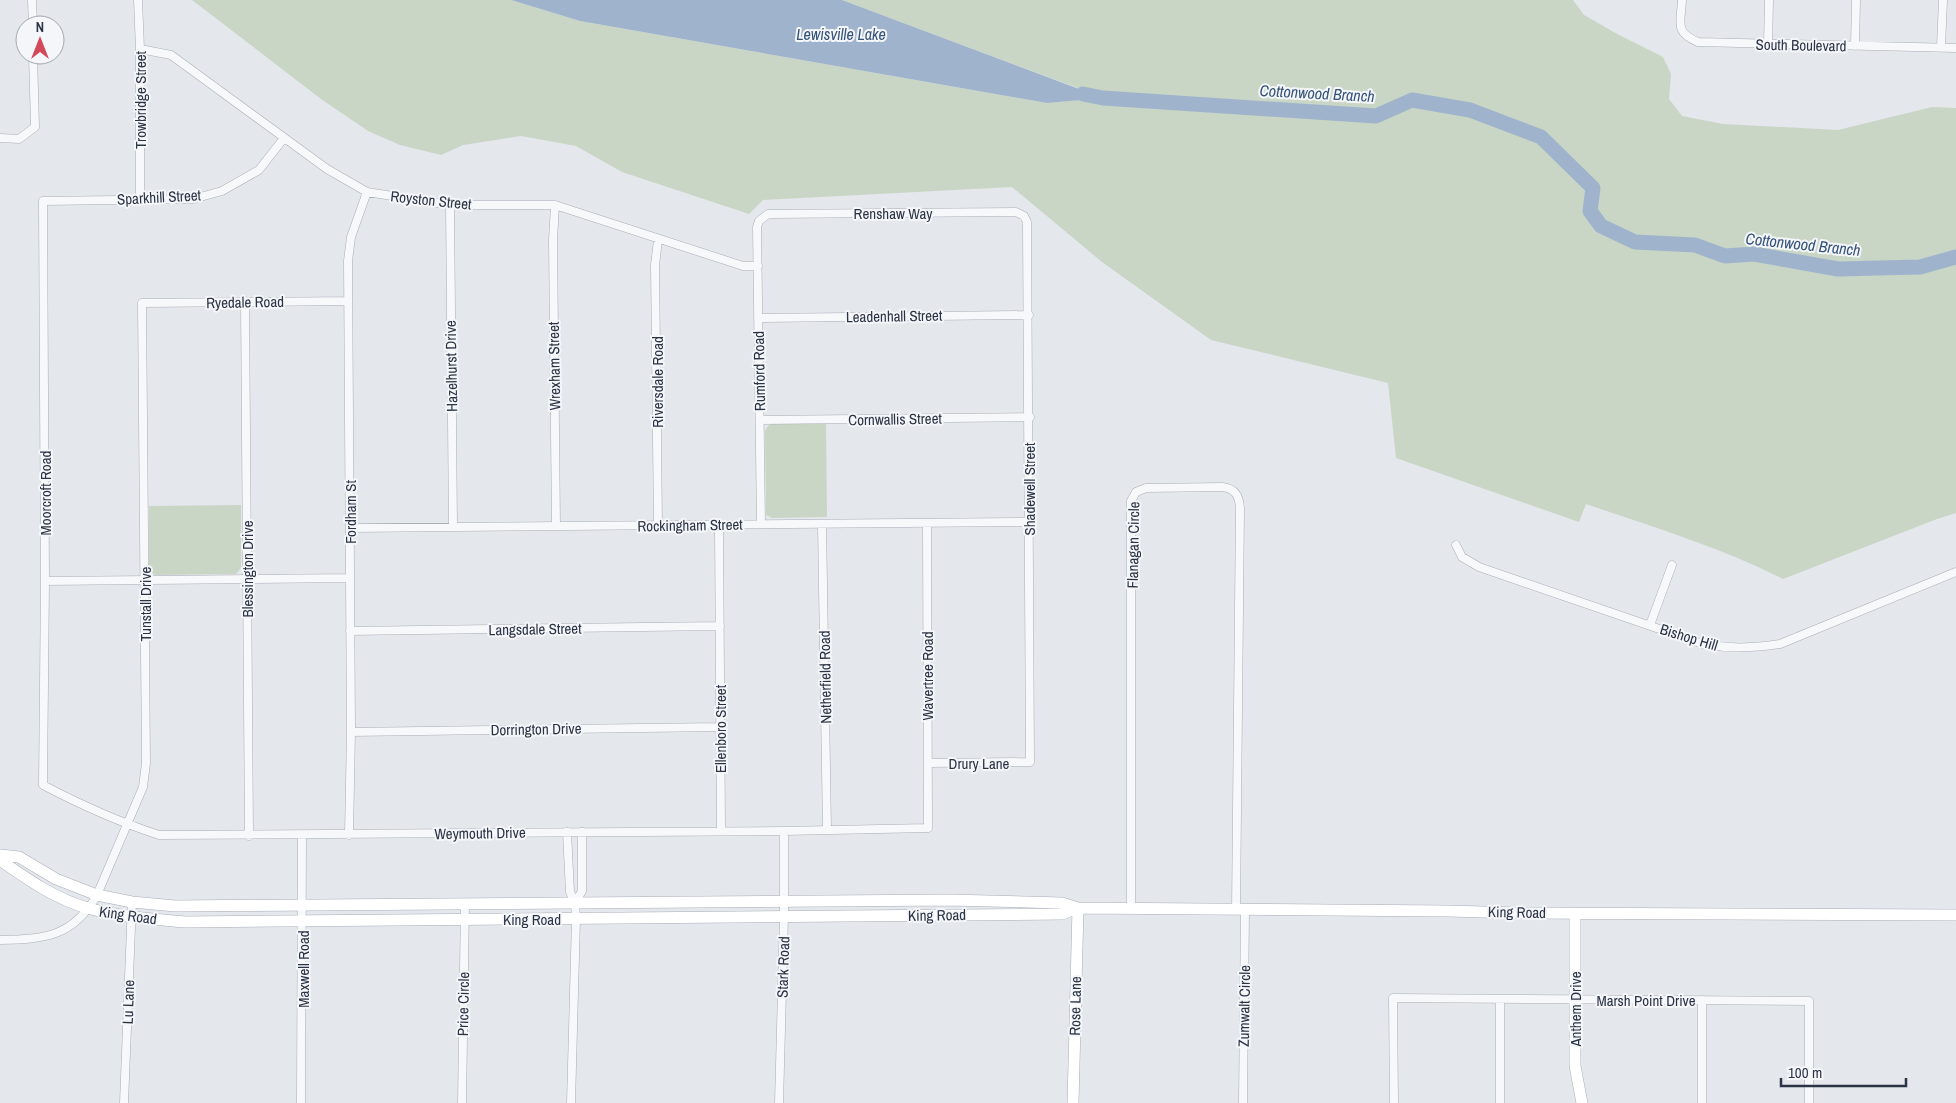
<svg xmlns="http://www.w3.org/2000/svg" width="1956" height="1103" font-family="'Archivo Narrow',sans-serif">
  <style>
    .green { fill: #c9d6c5 }
    .water { fill: #9fb4cc }
    .lines { fill: none; stroke-linecap: round; stroke-linejoin: round }
    .river { stroke: #9fb4cc; stroke-width: 15 }
    .street-casing { stroke: #a9aeb7; stroke-width: 9 }
    .secondary-casing { stroke: #a9aeb7; stroke-width: 12 }
    .street { stroke: #f7f8fa; stroke-width: 8 }
    .secondary { stroke: #fff; stroke-width: 11 }
    .labels { text-anchor: middle; dominant-baseline: central; stroke-width: 4; stroke-linejoin: round; paint-order: stroke }
    .street-label { font-size: 15px; fill: #2b3445; stroke: #f4f6f9 }
    .water-label { font-size: 16px; font-style: italic; fill: #34527a; stroke: #f4f6f9 }
  </style>
  <rect width="100%" height="100%" fill="#e4e7ec"/>
  <path class="green" d="M192 0H511L580 21 1047 103 1102 97 842 0H1573L1584 15 1619 35 1663 57 1671 74 1669 99 1682 116 1723 124 1838 130 1932 107 1956 108V513L1937 519 1783 579C1721 547 1652 527 1586 504L1579 522 1396 458 1388 383 1211 340 1102 262 1012 187 763 200 749 214 622 172 576 146 521 136 463 145 441 155 400 145 368 131 321 99Z
    M771 424H826L827 517 772 518 766 515 765 431 768 426Z
    M241 505V568L236 574 155 575 149 571V506Z"/>
  <path class="water" d="M511 0H842L1103 98 1047 103 580 21Z"/>
  <g class="lines">
    <path class="river" d="M1083 94 1103 98 1376 116 1412 100 1470 110 1541 137 1593 188 1590 211 1601 226 1635 242 1695 245 1725 256 1754 254 1838 269 1920 267 1956 257"/>
    <defs>
      <path id="street" d="M32 0 33 25
        M138 0 140 49V199
        M1682 0C1681 23 1674 32 1698 42L1956 48
        M1768 45 1769 0
        M1855 46 1856 0
        M1941 47 1943 0
        M140 49 171 55 327 169 367 192 450 205H555L743 266H758
        M0 138 19 139 35 127 33 55
        M284 138 259 170 222 191 193 199 43 201 45 581 43 785C81 805 119 822 159 835L784 831 928 828 927 524
        M450 205 453 527
        M555 205 553 240 556 526
        M245 301 249 836
        M758 318 1029 315
        M760 420 1030 417
        M761 524 757 227 759 221 768 214 1016 212 1024 216 1027 222 1030 762 928 763
        M822 524 827 830
        M658 525 655 265 658 240
        M719 525 721 831
        M350 528 1029 522
        M1456 545 1462 557 1479 567 1703 644C1730 649 1752 648 1780 644L1956 572
        M45 581 350 578
        M1650 625 1672 565
        M350 631 720 626
        M351 732 720 727
        M567 832 570 892 575 903 576 919 571 1103
        M349 835 351 732 348 261 351 237 367 192
        M575 903 582 891V832
        M1131 909V501L1136 492 1146 488 1223 487C1235 489 1239 495 1240 508L1236 910
        M0 940C45 939 73 937 97 895L143 787 146 763 142 303 348 301
        M1500 999V1103
        M124 1103 132 902
        M301 1103 302 835
        M462 1103 465 904
        M779 1103 784 917V831
        M1243 1103 1245 910
        M1394 1103 1393 998 1809 1001V1103
        M1702 1103V1000"/>
      <path id="secondary" d="M0 855 19 857 56 879 97 895 132 902 175 906 950 900 1062 903 1078 908 1448 911 1518 913 1956 915
        M0 860C28 880 57 900 91 909 122 917 154 919 185 922L1062 914 1078 908
        M1575 913V1066L1582 1103
        M1073 1103 1078 908"/>
    </defs>
    <use href="#street" class="street-casing"/>
    <use href="#secondary" class="secondary-casing"/>
    <use href="#street" class="street"/>
    <use href="#secondary" class="secondary"/>
  </g>
  <g class="labels">
    <g class="street-label">
      <text transform="translate(1801 45) rotate(1)">South Boulevard</text>
      <text transform="translate(140 100) rotate(-90)">Trowbridge Street</text>
      <text transform="translate(159 197) rotate(-3)">Sparkhill Street</text>
      <text transform="translate(431 200) rotate(6)">Royston Street</text>
      <text x="893" y="213">Renshaw Way</text>
      <text transform="translate(245 302) rotate(-1)">Ryedale Road</text>
      <text transform="translate(894 316) rotate(-1)">Leadenhall Street</text>
      <text transform="translate(451 366) rotate(-91)">Hazelhurst Drive</text>
      <text transform="translate(554 366) rotate(-91)">Wrexham Street</text>
      <text transform="translate(759 371) rotate(-91)">Rumford Road</text>
      <text transform="translate(657 382) rotate(-90)">Riversdale Road</text>
      <text transform="translate(895 419) rotate(-1)">Cornwallis Street</text>
      <text transform="translate(1029 489) rotate(-90)">Shadewell Street</text>
      <text transform="translate(45 493) rotate(-90)">Moorcroft Road</text>
      <text transform="translate(350 512) rotate(-90)">Fordham St</text>
      <text transform="translate(690 525) rotate(-1)">Rockingham Street</text>
      <text transform="translate(1133 545) rotate(-89)">Flanagan Circle</text>
      <text transform="translate(247 569) rotate(-90)">Blessington Drive</text>
      <text transform="translate(145 604) rotate(-90)">Tunstall Drive</text>
      <text transform="translate(535 629) rotate(-1)">Langsdale Street</text>
      <text transform="translate(1689 637) rotate(17)">Bishop Hill</text>
      <text transform="translate(927 676) rotate(-90)">Wavertree Road</text>
      <text transform="translate(825 677) rotate(-91)">Netherfield Road</text>
      <text transform="translate(536 729) rotate(-1)">Dorrington Drive</text>
      <text transform="translate(720 729) rotate(-90)">Ellenboro Street</text>
      <text x="979" y="763">Drury Lane</text>
      <text transform="translate(480 833) rotate(-1)">Weymouth Drive</text>
      <text transform="translate(1517 912) rotate(1)">King Road</text>
      <text transform="translate(128 915) rotate(8)">King Road</text>
      <text transform="translate(937 915) rotate(-1)">King Road</text>
      <text x="532" y="919">King Road</text>
      <text transform="translate(783 967) rotate(-88)">Stark Road</text>
      <text transform="translate(303 969) rotate(-90)">Maxwell Road</text>
      <text x="1646" y="1000">Marsh Point Drive</text>
      <text transform="translate(128 1002) rotate(-88)">Lu Lane</text>
      <text transform="translate(463 1004) rotate(-89)">Price Circle</text>
      <text transform="translate(1075 1006) rotate(-89)">Rose Lane</text>
      <text transform="translate(1244 1006) rotate(-89)">Zumwalt Circle</text>
      <text transform="translate(1575 1009) rotate(-90)">Anthem Drive</text>
    </g>
    <g class="water-label">
      <text x="841" y="34">Lewisville Lake</text>
      <text transform="translate(1317 93) rotate(3)">Cottonwood Branch</text>
      <text transform="translate(1803 244) rotate(6)">Cottonwood Branch</text>
    </g>
  </g>
  <g transform="translate(40 40)"><circle r="24" fill="#f4f6f9" stroke="#a4a8b1"/>
  <path d="M0-4L9 19L0 12L-9 19Z" fill="#d1495b"/>
  <text y="-8" font-size="14" font-weight="bold" text-anchor="middle" fill="#2b3445">N</text>
  </g>
  <path d="M1781 1078v8h125v-8" fill="none" stroke="#2b3445" stroke-width="2.5"/>
  <text x="1788" y="1078" font-size="15" fill="#2b3445" stroke="#f4f6f9" stroke-width="4" paint-order="stroke">100 m</text>
</svg>
